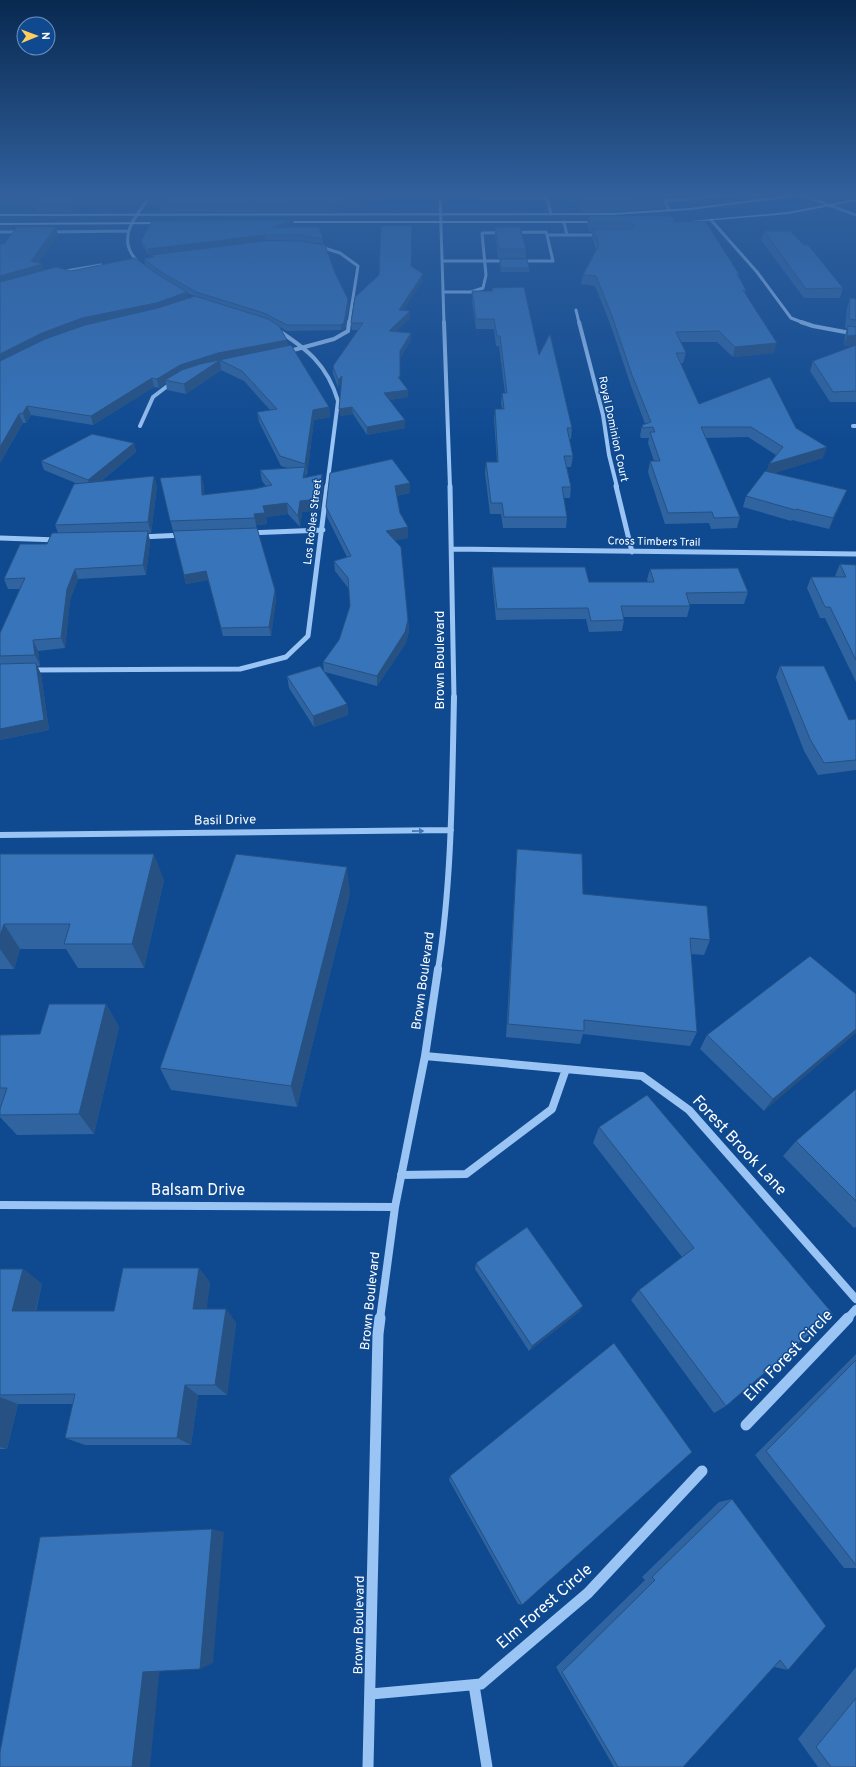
<svg xmlns="http://www.w3.org/2000/svg" width="856" height="1767" font-family="Overpass,sans-serif">
  <style>
    .lines { fill: none; stroke-linecap: round; stroke-linejoin: round }
    .minor-far5 { stroke: #9ac4f4; stroke-width: 3 }
    .minor-far4 { stroke: #9ac4f4; stroke-width: 4 }
    .minor-far3 { stroke: #9ac4f4; stroke-width: 5 }
    .minor-far2 { stroke: #9ac4f4; stroke-width: 6 }
    .minor-far1 { stroke: #9ac4f4; stroke-width: 8 }
    .minor { stroke: #9ac4f4; stroke-width: 11 }
    .major { fill: #e7f0ff; fill-rule: evenodd }
    .wall { fill: #2f64a0; fill-rule: evenodd }
    .shaded-wall { fill: #265182 }
    .building { fill: #3774ba; stroke: #265182 }
    .oneway { fill: #4075b4 }
    .labels { text-anchor: middle; dominant-baseline: central; stroke-width: 3; stroke-linejoin: round; paint-order: stroke }
    .far-street-label { font-size: 11px; fill: #fff; stroke: #0f4a91 }
    .street-label { font-size: 13px; fill: #fff; stroke: #0f4a91 }
    .near-street-label { font-size: 16px; fill: #fff; stroke: #0f4a91 }
  </style>
  <rect width="100%" height="100%" fill="#0f4a91"/>
  <g class="lines">
    <path class="minor-far5" d="M440 194 444 323
      M483 194V198H547
      M661 194 669 210
      M799 194 856 215
      M546 195 551 214
      M664 201 738 194
      M711 220 757 272 791 318 804 323
      M564 222 567 235
      M0 232H21
      M49 232 129 231
      M318 246 340 253 358 266 349 323
      M442 261H508
      M518 261H553L547 235H602
      M140 264C113 239 136 216 152 194
      M60 272 101 265
      M443 292H471L483 288 486 275 482 233 546 232 547 235
      M576 310 579 323"/>
    <path class="minor-far4" d="M444 322 450 487
      M579 322 603 415 609 455 617 487
      M801 322 813 326 856 334
      M276 329C307 349 327 364 338 401L327 487
      M286 352 334 339 348 331 349 322
      M140 426 153 397 174 381
      M853 426H856"/>
    <path class="minor-far3" d="M450 486 454 698
      M616 486 632 552
      M250 533 323 530
      M140 537 184 535
      M0 538 58 540
      M452 549 856 554
      M30 670 240 669 286 657 308 636 327 486"/>
    <path class="minor-far2" d="M0 835 451 830
      M438 970C452 880 452 788 454 697"/>
    <path class="minor-far1" d="M425 1056 642 1076 689 1110 856 1299
      M401 1175 466 1174 552 1109 566 1069
      M0 1205 395 1207
      M380 1319 395 1207 425 1056 438 969
      M847 1319 856 1309"/>
    <path class="minor" d="M746 1425 848 1318
      M474 1685 487 1767
      M371 1694 481 1684 588 1593 702 1471
      M368 1767 378 1334 380 1318"/>
    <path class="major" d="M800 194H815L690 210 613 215 0 216V214L613 213 690 208Z
      M856 199V201L788 214 692 222 690 221 788 212Z
      M279 221H600L602 222 600 223H280Z
      M165 222 164 224 0 225V223Z"/>
  </g>
  <path class="wall" d="M0 194H386L334 212H160L159 204H148L147 197 141 204 79 205 74 212H37L35 206H18L17 203H0Z
    M568 194H662L664 198 663 208 613 212H582L578 201H570Z
    M588 216 675 222 739 274V277L746 290 745 293 774 353 733 357 717 342H681L686 353 683 363H680L699 404 796 428 823 458 774 473 842 501 829 529 792 520 791 521 743 507 746 496 767 471 769 464 776 455 748 437 705 438 740 517 737 528 711 529 709 523 665 524 648 472 650 461H654L648 443 649 438H641L640 436 642 425 645 424 631 386 611 326 595 286 581 284 583 275 596 250 592 238V232H589L587 225Z
    M293 220 294 226 290 227 323 239V244L301 241 265 240 149 255 143 247 141 241Z
    M495 227 526 249V258H498L495 236Z
    M764 231 843 288 840 298H804L761 240Z
    M58 235 38 263 45 270 157 274 160 276 145 265 144 259 153 257 152 255 335 273 349 305 345 329 341 330 287 331 280 327 288 346 329 407 330 417 314 420 307 475 306 474V477L322 474 323 485 320 510 302 512 300 527 288 514 266 517 267 524 256 525 275 590 276 599 271 636H223L208 580 186 584 160 478 204 486V495L254 489 266 486 262 481 260 470 287 468 281 466 259 422 257 412 270 410 244 381 221 370 186 394 167 390 166 383 159 388 154 387 93 425 31 415 26 423H23L0 463V244H4ZM187 293 194 296 188 298Z
    M500 259 529 268V272H501L499 264Z
    M411 266 423 274V280L403 310 410 318 396 331 411 333V340L400 358V379L408 390V397L389 400 405 428 367 435 353 414 340 416 341 384 338 387 333 374V366L358 330H352L351 323Z
    M492 288 539 355 572 428 571 439H569L573 456 571 467H567L571 487 570 498H564L567 517 566 528H503L501 514H490L485 473 486 462H497L494 419 495 409H502L501 403 502 393H505L499 346H496L494 329H476L472 301V291H492Z
    M850 298 856 299V345L844 346 845 335 847 329 845 328 847 308Z
    M856 345V402H830L810 371 813 361Z
    M134 443 136 452 100 482 154 476 157 487 151 533H148L150 541 146 575 78 579 70 600 65 648 38 651 40 666H37L41 674 49 730 0 740V633L20 589H8L4 579 47 544 58 533 55 525 78 484 44 470 41 461Z
    M410 483V493L396 496 400 513 408 527V538L394 540 408 620 409 631 406 643 377 686 325 672 347 704 348 715 314 727 289 688 287 676 324 672 323 662 339 640 350 606 349 589 335 571 334 561 347 557 327 517 326 507Z
    M840 564 856 565V682L825 618H820L807 588 811 577H836L835 576Z
    M492 567 589 582H648L647 580 650 569 748 592 744 604H689L690 606 687 617H624V620L622 631 589 632 586 619 496 620 492 578Z
    M780 666 849 720 856 719V770L818 775 804 751 776 677Z
    M517 849 583 894 710 940 704 955 691 954 697 1032 690 1046 583 1034 580 1044 506 1037 516 865Z
    M0 854 164 880 144 968H78L66 949H20L14 969H0Z
    M350 893 297 1107 171 1090 160 1068Z
    M856 994 764 1111 700 1049 707 1035Z
    M106 1004 119 1027 94 1134 17 1135 0 1117V1035L40 1034Z
    M856 1089V1227L854 1228 783 1156 796 1141Z
    M599 1127 833 1314 726 1406 714 1413 631 1300 639 1290 682 1257 593 1143Z
    M476 1263 580 1311 529 1351 475 1269Z
    M199 1268 210 1283 206 1309H226L236 1323 227 1395H198L191 1445H85L65 1438 73 1404H18L7 1449H0V1269H23L42 1284 36 1311H114Z
    M856 1354V1568H844L755 1455Z
    M450 1476 522 1605 518 1604 449 1480Z
    M732 1499 788 1670 774 1667 683 1767H614L556 1667 645 1580 642 1577 719 1502Z
    M856 1667V1767H818L798 1739Z"/>
  <path class="shaded-wall" d="M141 194H149L141 204 139 197Z
    M364 194H386L334 212 333 204Z
    M77 197 79 205 74 212 72 205Z
    M293 220 294 226 274 232 273 227Z
    M56 227 58 235 36 266 43 264 45 272 0 285V276L31 261Z
    M265 235V240L149 255 148 249Z
    M423 274V280L399 317V310Z
    M187 292 189 300 0 364V354L42 333 82 318Z
    M348 299 349 305 345 329 341 330V325Z
    M410 311V318L390 338 389 331Z
    M411 333V340L400 358V384L398 377 400 351Z
    M856 335V345L844 346 847 336Z
    M287 340 288 348 220 360 221 370 186 394 184 384 165 380 166 383 159 388 157 379 180 365 218 353Z
    M777 343 774 353 733 357 735 347Z
    M342 376 343 383 338 387V380Z
    M152 378 154 387 93 425 91 416Z
    M408 390V397L384 401V393Z
    M27 406 31 415 26 423 23 413Z
    M329 407 330 417 314 420 307 475 305 464 313 410Z
    M352 407 353 414 340 416 339 409Z
    M19 414 23 423 0 463V447Z
    M405 420V428L367 435V427Z
    M134 443 136 452 91 489 88 480Z
    M827 447 823 458 766 476 769 464Z
    M305 467 306 477 303 478Z
    M322 474 323 485 320 510 302 512 300 527 298 516 300 501Z
    M201 475 204 486V506L202 495Z
    M154 476 157 487 151 533 148 522Z
    M410 483V493L395 496V486Z
    M847 490 842 501 829 529 833 518Z
    M287 503 288 514 266 517 267 524 256 525 254 514 263 506Z
    M408 527V538L387 542 386 531Z
    M148 531 150 541 146 575 143 565Z
    M75 569 78 579 70 600 65 648 61 638 67 589Z
    M206 571 208 580 186 584 184 575Z
    M275 590 276 599 271 636 269 627Z
    M408 620 409 631 406 643 377 686V676Z
    M33 640 38 651 40 666 35 655Z
    M36 663 41 674 49 730 0 740V729Z
    M347 704 348 715 314 727 313 716Z
    M154 854 164 880 144 968 132 944Z
    M347 867 350 893 297 1107 291 1086Z
    M4 924 20 949 14 969 0 949V936Z
    M106 1004 119 1027 94 1134 79 1114Z
    M856 1029V1033L764 1111 773 1099Z
    M199 1268 210 1283 205 1323 193 1309Z
    M23 1269 42 1284 32 1324 12 1311Z
    M583 1306 580 1311 529 1351 532 1346Z
    M226 1309 236 1323 227 1395 215 1385Z
    M185 1385 198 1395 191 1445 177 1438Z
    M0 1397 18 1404 7 1449 0 1447Z
    M212 1529 224 1532 213 1663 200 1669Z
    M160 1666 150 1767H132L143 1672Z"/>
  <path class="building" d="M0 194H141L139 197H77L72 205H35L40 199H16L19 195 0 196Z
    M148 194H364L333 204 159 205 163 197H147Z
    M580 194H662L664 198 614 202H583Z
    M588 216H672L675 222 705 221 739 274H737L746 290H743L777 343 735 347 719 331 676 332 686 353H676L699 404 770 377 796 428 827 447 769 464 783 447 751 427H701L740 517 714 518 712 512 668 513 650 461H660L650 432H655L653 427 643 428 642 425 651 422 632 375 612 316 596 276 583 275 599 245 593 229H632L635 226 632 223H590Z
    M293 220 273 227H319L323 239 300 235H265L148 249 141 241 152 221Z
    M381 226H412L411 266 423 274 399 310 410 311 389 331 411 333 400 351V377H398L408 390 384 393 405 420 367 427 352 407 339 409 342 376 338 380 333 366 363 323H351L355 297 379 275Z
    M17 227H56L31 261 43 264 0 276V244H4Z
    M495 227H520L526 249H499Z
    M764 231H790L804 245H808L843 288 806 289Z
    M265 241H300L325 245 335 273 348 299 344 323 341 325H287L264 313 196 292 161 272 144 259 154 257 152 255Z
    M135 258 157 274 187 292 156 303 82 318 42 333 0 354V282L56 267 71 271Z
    M500 259H527L529 268H501Z
    M524 287 539 355 550 334 572 428H567L573 456H564L571 487H562L567 517H504L502 503H491L486 462H498L495 409H504L502 393H507L500 336H497L494 319H476L472 291H493L492 288Z
    M195 296 268 319 279 326 287 340 218 353 180 365 157 379 152 378 91 416 27 406 23 413 19 414 0 447V361L45 339 85 325 158 308Z
    M850 298 856 299V320L849 319Z
    M848 326 856 327V335L847 336Z
    M291 345 329 407 313 410 305 464 280 456 257 412 277 409 242 371 220 360 184 384 165 380 182 370 200 364Z
    M856 345V391L833 392 813 361Z
    M92 434 134 443 88 480 41 461Z
    M392 459 410 483 395 486 400 513 408 527 386 531 401 547 408 620 405 632 377 676 323 662 339 640 350 606 348 578 334 561 351 556 326 507 330 473Z
    M305 467 303 478 322 474 319 499 300 501 298 516 287 503 263 506 265 513 254 514 255 518 170 521 160 478 201 475 202 495 254 489 272 485 260 470Z
    M765 471 847 490 833 518 796 509 795 510 746 496Z
    M154 476 148 522 55 525 74 484Z
    M257 528 275 590 269 627 221 628 206 571 184 575 173 531Z
    M148 531 143 565 75 569 67 589 61 638 33 640 35 655 0 656V633L25 578 4 579 20 544H47L52 533Z
    M840 564 856 565V660L830 607H825L811 577H846Z
    M492 567H585L589 582H654L650 569 738 568 748 592 686 593 690 606H621L624 620 591 621 588 608 497 609Z
    M36 663 44 720 0 729V664Z
    M320 666 347 704 313 716 287 676Z
    M780 666H824L849 720 856 719V760L824 763 810 739Z
    M517 849 582 854 583 894 707 906 710 940 690 938 697 1032 584 1020V1031L508 1024Z
    M0 854H154L132 944H64L70 924H4L0 936Z
    M236 854 347 867 291 1086 160 1068Z
    M810 956 856 994V1029L773 1099 707 1035Z
    M49 1004H106L79 1114 0 1115V1109L7 1088H0V1035L40 1034Z
    M856 1089V1201L796 1141Z
    M647 1095 833 1314 726 1406 639 1290 694 1248 599 1127Z
    M527 1227 583 1306 532 1346 476 1263Z
    M123 1268H199L193 1309H226L215 1385H185L177 1438H65L75 1394 0 1395V1269H23L12 1311H114Z
    M614 1343 692 1452 522 1605 450 1476Z
    M856 1360V1565L766 1451Z
    M732 1499 826 1626 788 1670 780 1660 683 1767H618L562 1672 655 1580 652 1577Z
    M212 1529 200 1669 143 1672 132 1767H0V1752L40 1537Z
    M856 1698V1767H831L816 1747Z"/>
  <defs><path id="oneway-solid" d="M-6-.8H1V-3.2L6.5 0L1 3.2V.8H-6Z"/></defs>
  <use class="oneway" href="#oneway-solid" transform="translate(418 831) rotate(-1)"/>
  <linearGradient id="sky" x2="0" y2="1"><stop stop-color="#082950"/><stop offset="0.44" stop-color="#31609d"/><stop offset="1" stop-color="#31609d" stop-opacity="0"/></linearGradient>
  <rect width="856" height="442" fill="url(#sky)"/>
  <g class="labels">
    <g class="far-street-label">
      <text transform="translate(613 429) rotate(78)">Royal Dominion Court</text>
      <text transform="translate(313 522) rotate(-83)">Los Robles Street</text>
      <text transform="translate(654 542) rotate(1)">Cross Timbers Trail</text>
    </g>
    <g class="street-label">
      <text transform="translate(441 660) rotate(-90)">Brown Boulevard</text>
      <text transform="translate(225 821) rotate(-1)">Basil Drive</text>
      <text transform="translate(424 981) rotate(-82)">Brown Boulevard</text>
      <text transform="translate(371 1301) rotate(-84)">Brown Boulevard</text>
      <text transform="translate(360 1625) rotate(-89)">Brown Boulevard</text>
    </g>
    <g class="near-street-label">
      <text transform="translate(739 1146) rotate(47)">Forest Brook Lane</text>
      <text x="198" y="1191">Balsam Drive</text>
      <text transform="translate(789 1356) rotate(-46)">Elm Forest Circle</text>
      <text transform="translate(545 1607) rotate(-41)">Elm Forest Circle</text>
    </g>
  </g>
  <g transform="translate(36 36) rotate(89)"><circle r="19" fill="#0f4a91" stroke="#6f92bd"/>
  <path d="M0-3L7 15L0 10L-7 15Z" fill="#ffce5d"/>
  <text y="-6" font-size="11" font-weight="bold" text-anchor="middle" fill="#ffffff">N</text>
  </g>
</svg>
